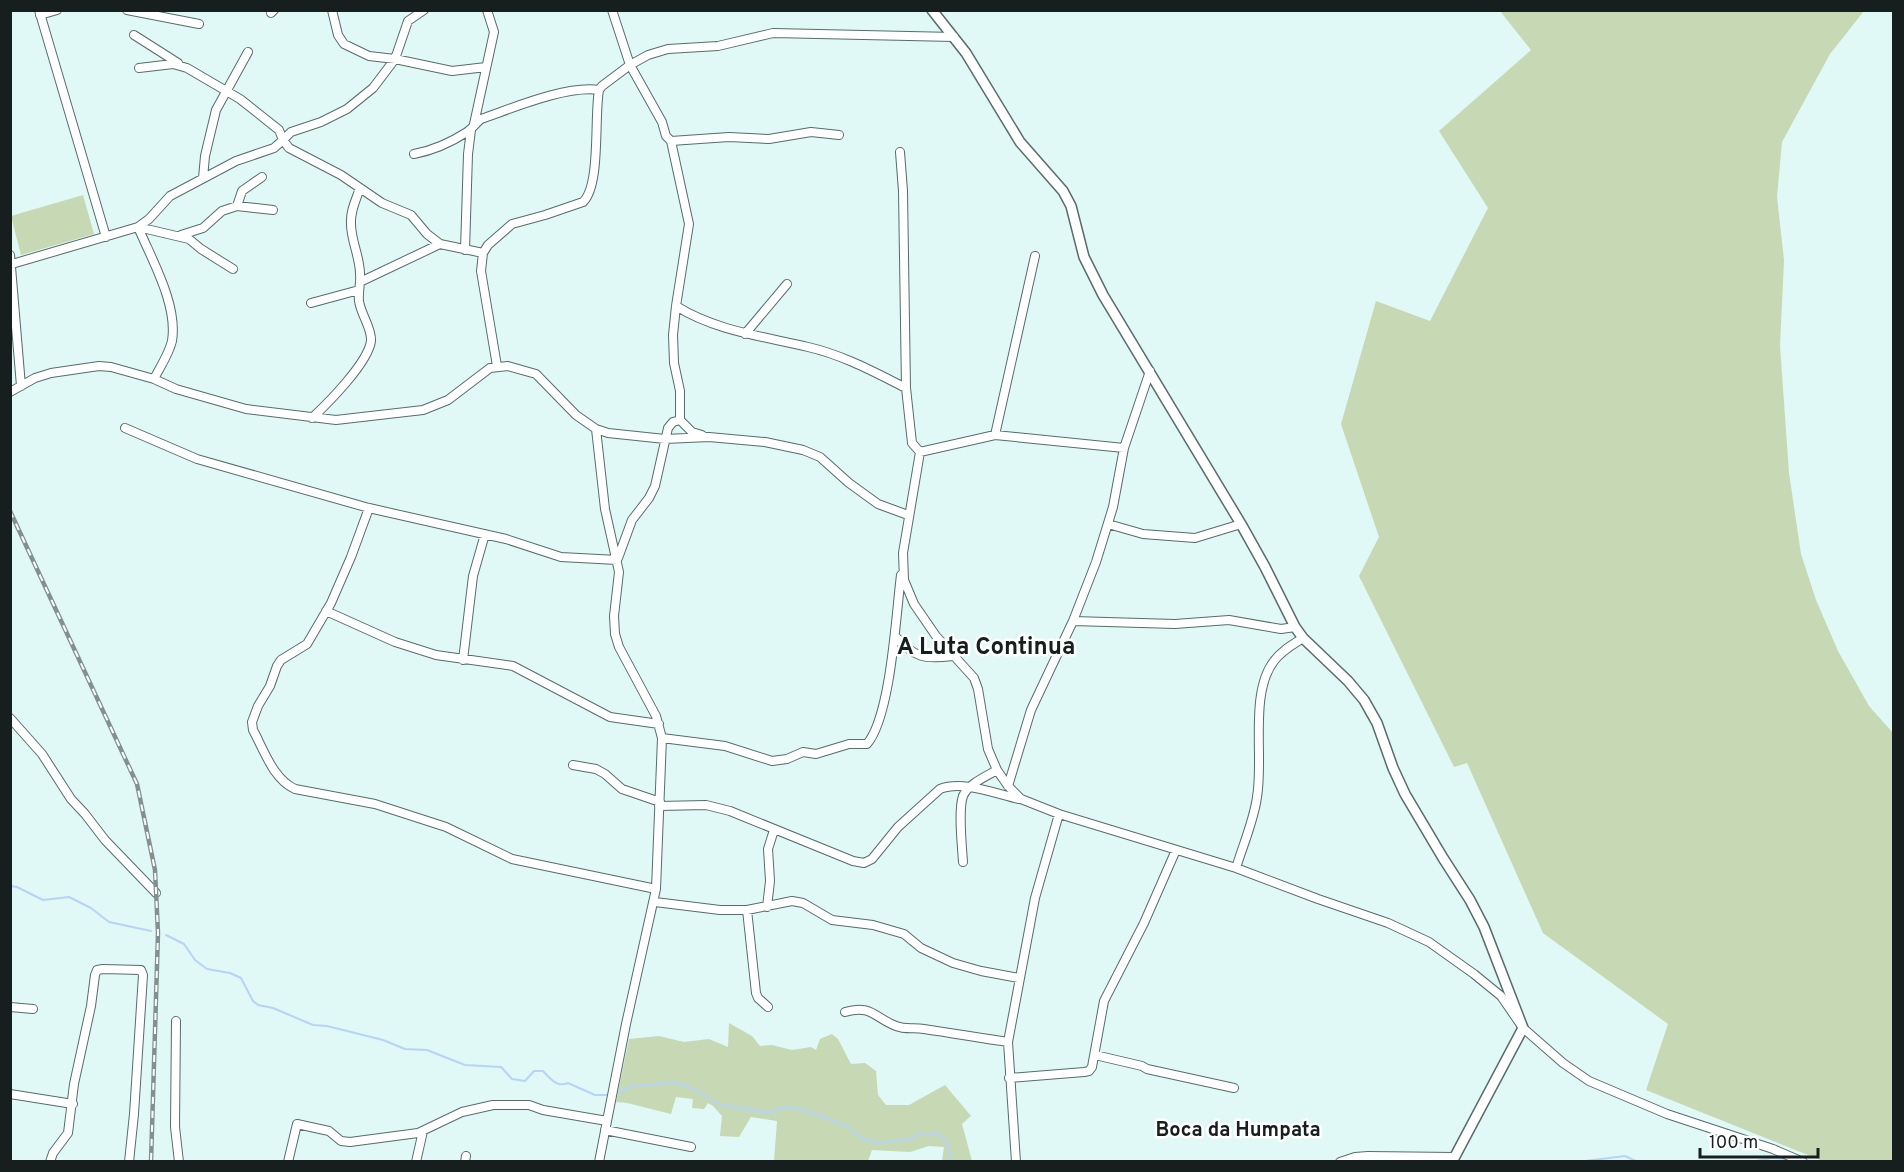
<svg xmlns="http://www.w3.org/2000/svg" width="1904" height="1172" font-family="Overpass,sans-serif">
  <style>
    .green { fill: #c6d9b4 }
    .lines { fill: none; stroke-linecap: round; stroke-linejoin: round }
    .stream { stroke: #b6d4f9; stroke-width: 2 }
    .minor-casing { stroke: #576c6b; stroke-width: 10 }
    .tertiary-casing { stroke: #576c6b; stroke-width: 12 }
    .minor { stroke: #fff; stroke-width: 8 }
    .tertiary { stroke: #fff; stroke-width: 9 }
    .rail-casing { stroke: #819190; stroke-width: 4.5 }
    .rail { stroke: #fff; stroke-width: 2; stroke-dasharray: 7; stroke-linecap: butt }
    .labels { text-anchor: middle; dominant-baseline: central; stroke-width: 5; stroke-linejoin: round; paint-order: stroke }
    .neighbourhood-label { font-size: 20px; font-weight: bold; fill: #161e1e; stroke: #fff }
    .district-label { font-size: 24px; font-weight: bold; fill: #161e1e; stroke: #fff }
  </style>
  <rect width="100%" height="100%" fill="#e0f8f6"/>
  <path class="green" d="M1500 11H1864L1830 54 1782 142 1777 197 1784 260 1780 346 1789 473 1801 554 1816 600 1838 651 1869 706 1893 733V1161H1823L1646 1090 1668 1024 1543 933 1467 763 1454 767 1359 576 1379 537 1341 424 1376 301 1430 321 1488 208 1439 131 1531 50Z
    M83 195 94 234 21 255 11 216Z
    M729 1023 752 1036 760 1046 772 1045 792 1050 811 1047 816 1050 820 1039 832 1034 838 1039 851 1064 865 1063 876 1071 878 1095 886 1105H909L945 1085 971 1116 962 1124 972 1161H942L944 1147 929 1146 910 1152 872 1150 868 1161H774L777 1121 751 1117 739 1137 720 1136 722 1116 713 1106 708 1103 704 1109 692 1108 693 1099 676 1097 671 1114 627 1103 616 1102 629 1039 659 1036 684 1042 709 1039 728 1047Z"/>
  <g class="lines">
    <path class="stream" d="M10 886 17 887 43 900 69 897 91 908 109 922 151 931
      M166 935 184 944 195 960 207 969 230 973 241 978 253 1001 258 1005 273 1008 313 1025 327 1026 383 1040 405 1049 427 1050 465 1065 501 1067 512 1079 525 1081 534 1071H543C550 1078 557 1088 568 1083L595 1095H612L630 1087 675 1082 692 1088 721 1105 771 1113 785 1107 805 1110 847 1126 863 1139 880 1143 909 1139 917 1135H939L946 1141 952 1162
      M1414 1162H1431
      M1577 1162 1625 1156 1638 1162
      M1751 1162 1772 1158 1788 1159"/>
    <defs>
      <path id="minor" d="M39 10 106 237
        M127 10 199 24
        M332 10 338 35 344 44 369 56 395 59 452 71 486 67
        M612 10 630 65 662 122 666 136 671 141 689 224 676 306 673 335 674 363 680 391V420L692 432 702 435
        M271 13 274 10
        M40 15 57 10
        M134 35 178 63
        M139 68 173 64 187 68 240 99 279 130 283 140 291 132 321 122 347 109 373 88 395 59 408 21 424 10
        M474 124 494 32 487 10
        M671 141 729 137 769 139 811 132 839 135
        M900 152 903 191 906 388 912 443 920 452
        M414 154C435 150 450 143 467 132 473 128 476 123 481 119 513 108 567 85 599 90
        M203 178 205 156 216 110 248 52
        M237 206 242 191 262 177
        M138 227C152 260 178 305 172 341 169 354 160 367 154 379
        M138 227 189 239 201 249 233 269
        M181 235 203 228 222 211 237 206 273 210
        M465 250 468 154 471 130
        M10 255 21 386
        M12 264 138 227 149 219 170 196 236 161 274 148 283 140 289 148 341 175 382 203 411 215 427 234 440 244 483 253
        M360 282 440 244
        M311 303 359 290
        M676 306C716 331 762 336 808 347 843 355 874 372 906 388
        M745 334 787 284
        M497 366 481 271 483 253 488 245 512 224 545 215 583 202C601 185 594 117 599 90L602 86 630 65 648 55 668 49 718 46 773 33 954 37
        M10 392 35 378 51 373 99 366 111 367 154 379 176 389 246 409 336 420 423 410 448 400 490 368 508 366 536 374 576 415 596 429 608 433 665 439 709 437 765 442 803 450 820 457 849 483 878 504 908 515
        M312 418C328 403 368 363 371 341 372 328 361 315 359 301 358 292 361 283 360 274 360 257 351 241 351 224 350 211 356 200 360 188
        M125 428 197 459 369 508 506 539 561 557 617 560
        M596 429 605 509 619 572 614 616 615 634 619 647 656 716 662 738 656 889 626 1024 599 1162
        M995 435 1035 256
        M1124 448 995 435 920 452 903 553 904 580 914 604 936 636 974 678 978 689 988 749 997 770 1008 786 1021 799 1059 814 1236 868 1318 899 1388 923 1429 942 1474 974 1501 996 1523 1028 1563 1063 1589 1081 1667 1114 1773 1149 1803 1162
        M369 508 351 557 331 603 307 644 281 660 277 666 270 686 258 706 252 722 253 730C264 750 273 779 295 789L375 804 446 827 512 859 656 889
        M1108 524 1143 534 1195 538 1241 524
        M618 558 632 520 649 498 655 486 668 428 673 422 680 420
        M326 611 395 642 436 655 513 666 610 717 659 724
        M1073 621 1175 624 1229 620 1281 629 1295 627
        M895 636C914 657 924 660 952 656
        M463 660 473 576 485 534
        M10 718 42 754 71 799 85 814 105 840 156 893
        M662 738 725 746 772 761 787 759 803 752 816 754 849 744H867C891 716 896 614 901 575
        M573 765 596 769 605 774 622 789 660 802
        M1008 786 1031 710 1073 621 1096 562 1113 507 1124 448 1150 371
        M659 806 706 805 730 811 853 861 864 863 872 859 898 827 940 789C963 780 996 794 1019 799
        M963 862C962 846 958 810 963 796 968 784 987 776 997 770
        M1236 868C1243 845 1254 820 1257 797 1264 758 1249 693 1274 661 1281 651 1292 645 1303 638
        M655 902 720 910H747L792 901 803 903 832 920 873 925 904 934 921 948 953 963 981 971 1019 978
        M767 907 770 881 768 849 774 830
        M747 910 756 993 758 998 768 1007
        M10 1007 33 1009
        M845 1012C871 1004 875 1018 896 1026 906 1030 914 1027 924 1029 952 1033 980 1038 1008 1042
        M176 1021 175 1127 179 1162
        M1095 1055 1142 1066 1147 1069 1234 1088
        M1009 1078 1084 1072 1089 1071 1092 1067 1104 1001 1144 923 1176 850
        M10 1094 73 1104
        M605 1130 691 1147
        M50 1162 53 1153 68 1133 74 1084 91 1006 95 975 97 970 103 969 141 970 143 975 134 1114 129 1162
        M288 1162 297 1124 329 1131 341 1141 350 1142 418 1133 462 1112 493 1105H529L543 1110 607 1121
        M416 1162 423 1131
        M465 1162 466 1156
        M1016 1162 1008 1042 1035 898 1059 814
        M1340 1162 1355 1157 1368 1156 1454 1157"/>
      <path id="tertiary" d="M932 10 966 53 1020 142 1063 191 1071 206 1084 257 1103 295 1241 524 1265 567 1295 627 1303 638 1348 681 1364 700 1377 723 1393 768 1405 794 1443 858 1470 900 1484 927 1523 1028 1452 1162"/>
    </defs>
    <use href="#minor" class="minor-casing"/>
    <use href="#tertiary" class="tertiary-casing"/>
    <use href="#minor" class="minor"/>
    <use href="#tertiary" class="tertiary"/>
    <defs>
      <path id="rail" d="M10 511 137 784 155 870 158 933 151 1162"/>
    </defs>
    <use href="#rail" class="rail-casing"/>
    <use href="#rail" class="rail"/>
  </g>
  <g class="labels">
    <g class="neighbourhood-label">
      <text x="1238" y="1131">Boca da Humpata</text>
    </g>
    <g class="district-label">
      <text x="986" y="648">A Luta Continua</text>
    </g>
  </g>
  <rect width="1904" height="1172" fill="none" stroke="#161e1e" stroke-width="24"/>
  <path d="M1700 1148v9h118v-9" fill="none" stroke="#161e1e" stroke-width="3"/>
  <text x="1709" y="1148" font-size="18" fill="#161e1e" stroke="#ffffff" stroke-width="4.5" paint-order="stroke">100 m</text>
</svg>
